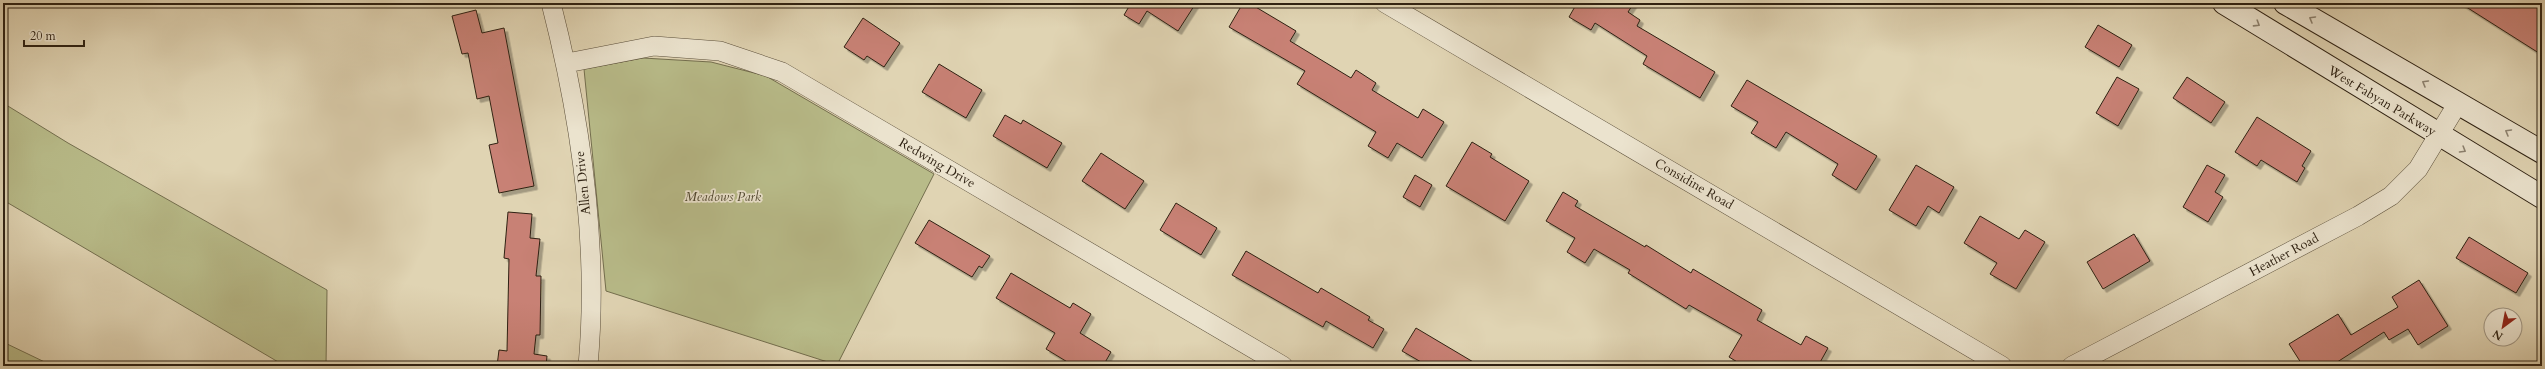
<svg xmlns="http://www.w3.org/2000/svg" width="2545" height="369" font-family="Cardo,serif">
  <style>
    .green { fill: #b8bb89; stroke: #736e4e }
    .building { fill: #c88175; stroke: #2e2112; filter: url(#shadow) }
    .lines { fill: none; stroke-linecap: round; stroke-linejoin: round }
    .minor-casing { stroke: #5a4e3a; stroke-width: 20 }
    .secondary-casing { stroke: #2e2112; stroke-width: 24 }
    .minor { stroke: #ebe3ce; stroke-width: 19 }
    .secondary { stroke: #ebe3ce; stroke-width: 22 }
    .oneway { stroke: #8c8270 }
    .labels { text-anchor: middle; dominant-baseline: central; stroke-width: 3.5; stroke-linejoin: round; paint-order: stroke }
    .street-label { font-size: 13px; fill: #2e2112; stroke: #ebe3ce }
    .park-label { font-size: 13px; font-style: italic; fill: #504830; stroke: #ebe3ce }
  </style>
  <defs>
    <filter id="shadow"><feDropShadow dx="3.5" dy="3.5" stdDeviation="0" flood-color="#0004"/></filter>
  </defs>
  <rect width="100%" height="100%" fill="#e0d4b3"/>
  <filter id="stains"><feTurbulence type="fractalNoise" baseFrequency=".005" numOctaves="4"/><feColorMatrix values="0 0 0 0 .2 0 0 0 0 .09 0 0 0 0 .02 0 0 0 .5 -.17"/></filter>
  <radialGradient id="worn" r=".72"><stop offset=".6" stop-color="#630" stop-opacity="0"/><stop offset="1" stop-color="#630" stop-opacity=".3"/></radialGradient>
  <path class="green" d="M643 58 711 62 766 76 934 174 837 365 606 291 584 69Z
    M3 103 68 143 327 290 326 366H285L3 200Z
    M3 342 53 366H3Z"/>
  <path class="building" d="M1131 3H1196L1178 31 1147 11 1139 24 1124 15Z
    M1243 3H1249L1296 31 1290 41 1351 78 1356 70 1376 83 1372 90 1418 118 1423 109 1444 122 1422 158 1397 143 1388 158 1368 146 1376 132 1297 84 1305 71 1229 27Z
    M1577 3H1634L1628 12 1640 20 1637 26 1715 72 1700 98 1643 64 1647 56 1595 23 1591 30 1569 17Z
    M2460 3H2531L2542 10V55Z
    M476 10 482 33 504 28 534 186 499 193 489 145 498 143 489 96 477 99 468 53 462 54 452 16Z
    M863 18 900 43 884 67 867 56 864 60 844 47Z
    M2098 25 2132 45 2119 67 2085 47Z
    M939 64 982 90 966 118 922 92Z
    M2117 77 2139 89 2118 126 2096 113Z
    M2187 77 2225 102 2211 123 2173 98Z
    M1747 80 1877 156 1856 190 1832 175 1838 164 1786 132 1776 148 1751 133 1758 122 1731 106Z
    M1005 115 1021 124 1023 120 1062 143 1047 168 993 136Z
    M2257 117 2311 151 2302 166 2305 168 2297 182 2261 160 2257 166 2235 152Z
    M1472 142 1492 154 1490 157 1529 181 1505 221 1446 186Z
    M1101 153 1144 181 1125 209 1082 181Z
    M1916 165 1954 187 1939 213 1928 206 1916 226 1889 210Z
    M2207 165 2225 175 2215 192 2223 197 2208 222 2183 207Z
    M1415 175 1432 185 1420 207 1403 197Z
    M1563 192 1578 201 1575 206 1645 247 1646 245 1691 273 1693 269 1762 310 1757 320 1801 345 1806 336 1828 348 1818 366H1744L1729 357 1742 335 1689 305 1686 309 1628 273 1630 270 1594 249 1585 263 1567 252 1575 238 1546 221Z
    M1176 203 1217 228 1201 255 1160 230Z
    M508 212 532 214 530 238 540 239 536 276H541L540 335H536L534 354 547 356 546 366H497L499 350 507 351 509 259 504 258Z
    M1980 216 2019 239 2025 230 2045 242 2016 289 1990 274 1997 263 1964 243Z
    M929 220 990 256 982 268 979 266 972 277 915 243Z
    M2134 234 2150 261 2103 289 2087 262Z
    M2469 237 2528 273 2516 293 2456 258Z
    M1246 251 1318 293 1321 288 1370 317 1368 320 1384 329 1373 348 1326 321 1323 327 1232 275Z
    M1011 273 1070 308 1073 303 1091 314 1080 333 1111 352 1103 366H1074L1046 349 1055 333 996 298Z
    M2419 280 2448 326 2418 345 2408 329 2389 340 2384 332 2331 366H2303L2289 344 2338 314 2351 335 2398 307 2392 297Z
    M1416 328 1480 366H1428L1402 351Z"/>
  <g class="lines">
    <defs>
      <path id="minor" d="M551 3C581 120 599 245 588 366
        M1385 3 2002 366
        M567 63 654 46 720 51 782 72 1283 366
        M2072 366 2358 216 2391 196 2418 169 2458 103"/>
      <path id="secondary" d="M2224 3 2542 197
        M2285 3 2542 152"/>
    </defs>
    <use href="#minor" class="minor-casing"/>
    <use href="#secondary" class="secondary-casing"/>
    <use href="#minor" class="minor"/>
    <use href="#secondary" class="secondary"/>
  </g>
  <defs><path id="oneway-chevron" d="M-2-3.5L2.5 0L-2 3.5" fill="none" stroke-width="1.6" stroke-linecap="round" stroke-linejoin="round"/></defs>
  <g class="oneway">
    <use href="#oneway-chevron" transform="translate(2312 19) rotate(-150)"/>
    <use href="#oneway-chevron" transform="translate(2257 24) rotate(32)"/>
    <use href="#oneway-chevron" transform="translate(2425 83) rotate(-150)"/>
    <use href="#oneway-chevron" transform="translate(2508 132) rotate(-150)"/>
    <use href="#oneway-chevron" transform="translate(2463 150) rotate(31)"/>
  </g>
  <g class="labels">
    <g class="street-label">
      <text transform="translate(2382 101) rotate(31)">West Fabyan Parkway</text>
      <text transform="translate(937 163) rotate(30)">Redwing Drive</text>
      <text transform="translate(583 183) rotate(-96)">Allen Drive</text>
      <text transform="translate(1694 184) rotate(30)">Considine Road</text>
      <text transform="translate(2284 255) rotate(-28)">Heather Road</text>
    </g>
    <g class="park-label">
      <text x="723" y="197">Meadows Park</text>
    </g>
  </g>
  <rect width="2545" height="369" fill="none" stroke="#e0d4b3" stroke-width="16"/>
  <rect x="4" y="4" width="2537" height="361" fill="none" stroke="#2e2112" stroke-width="2"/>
  <rect x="8" y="8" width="2529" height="353" fill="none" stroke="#2e2112"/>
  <g transform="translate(2503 327) rotate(212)"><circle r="19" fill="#ebe3ce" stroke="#9f9583"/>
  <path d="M0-3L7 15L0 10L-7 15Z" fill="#8f2418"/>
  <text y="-6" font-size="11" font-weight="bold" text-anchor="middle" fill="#2e2112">N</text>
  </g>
  <path d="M24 40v6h60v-6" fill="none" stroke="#2e2112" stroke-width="2"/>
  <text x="30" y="40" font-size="12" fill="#2e2112" stroke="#ebe3ce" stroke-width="3" paint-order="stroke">20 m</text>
  <rect width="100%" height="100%" filter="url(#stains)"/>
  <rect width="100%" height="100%" fill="url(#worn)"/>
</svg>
